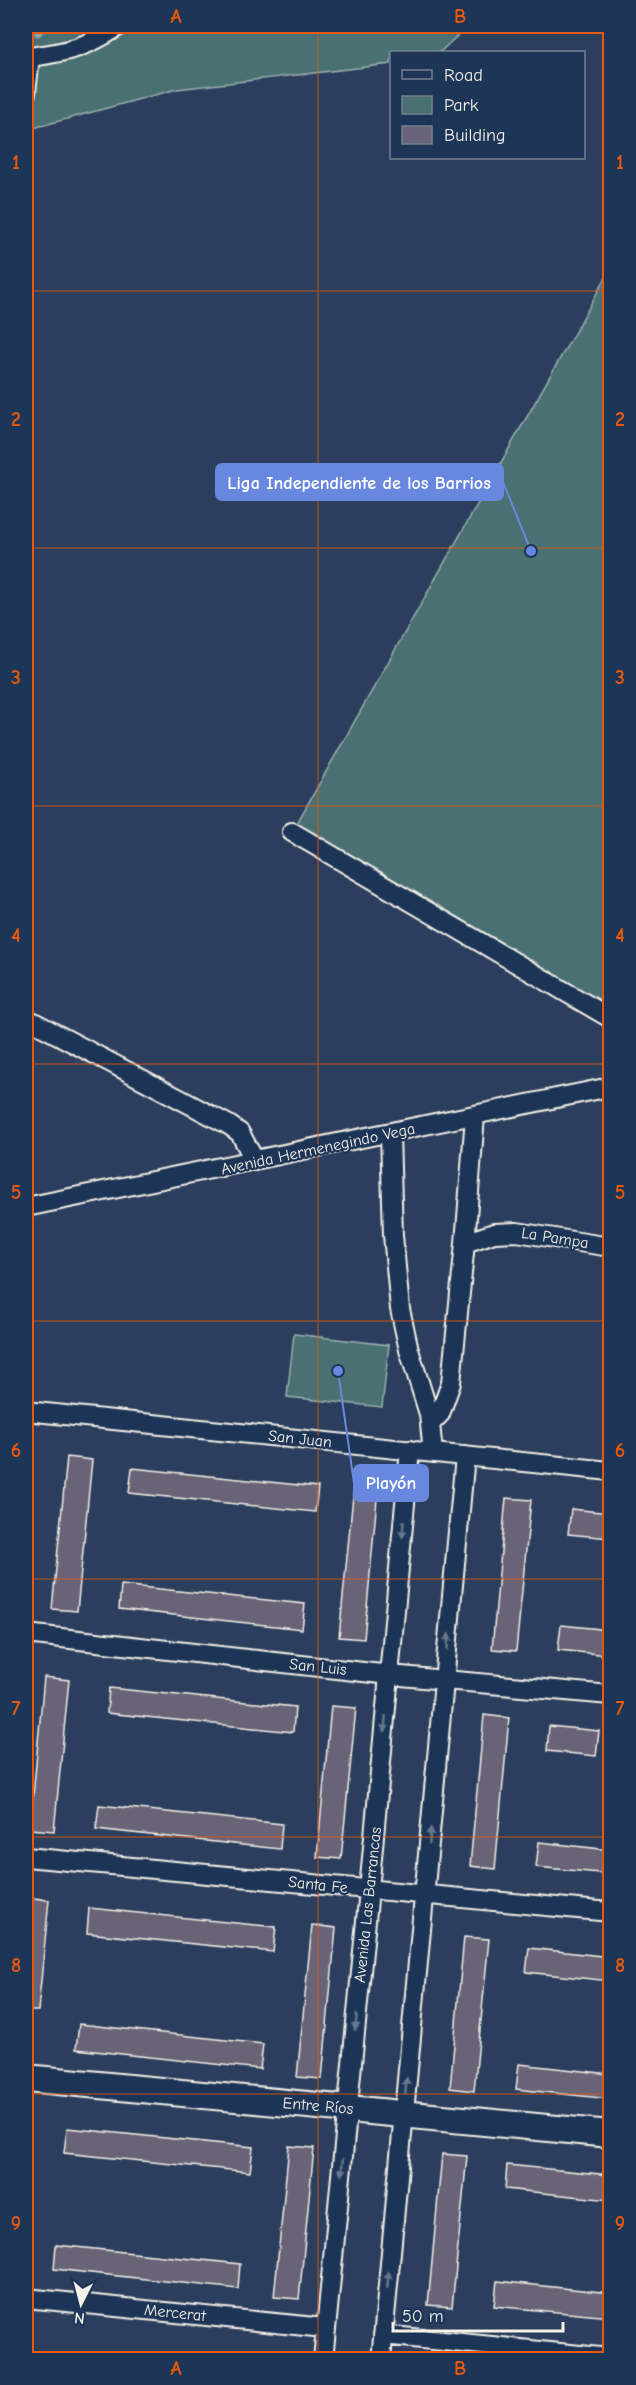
<svg xmlns="http://www.w3.org/2000/svg" width="636" height="2385" font-family="'Comic Neue',sans-serif">
  <style>
    .green { fill: #496f73; stroke: #9eb0ae; stroke-width: 1.5 }
    .lines { fill: none; stroke-linecap: round; stroke-linejoin: round }
    .stream { stroke: #89a1b0; stroke-width: 7 }
    .building { fill: #686377; stroke: #f4f1e8; stroke-width: 1.5 }
    .street-casing { stroke: #f4f1e8; stroke-width: 22 }
    .secondary-casing { stroke: #f4f1e8; stroke-width: 30 }
    .street { stroke: #1d3557; stroke-width: 18 }
    .secondary { stroke: #1d3557; stroke-width: 26 }
    .oneway { fill: #68778a }
    .grid { fill: none; stroke: #e8590c; stroke-width: 1.5; stroke-opacity: 0.55 }
    .labels { text-anchor: middle; dominant-baseline: central; stroke-width: 4.5; stroke-linejoin: round; paint-order: stroke }
    .street-label { font-size: 16px; fill: #f4f1e8; stroke: #1d3557 }
    .leader { fill: none; stroke: #6887de; stroke-width: 2 }
    .callout-dot { fill: #6887de; stroke: #1d3557; stroke-width: 2 }
    .callout { fill: #6887de; stroke: #6887de; stroke-width: 2 }
    .callout-label { font-size: 18px; text-anchor: middle; font-weight: bold; fill: #fff }
    .neatline { fill: none; stroke: #e8590c; stroke-width: 2 }
    .grid-label { font-size: 20px; text-anchor: middle; font-weight: bold; fill: #e8590c }
  </style>
  <rect width="100%" height="100%" fill="#2c3e5d"/>
  <filter id="ink" filterUnits="userSpaceOnUse"><feTurbulence type="fractalNoise" baseFrequency=".0167" numOctaves="2"/><feDisplacementMap in="SourceGraphic" scale="12" xChannelSelector="R" yChannelSelector="G"/><feConvolveMatrix kernelMatrix="1 2 1 2 8 2 1 2 1" color-interpolation-filters="sRGB"/></filter>
  <g filter="url(#ink)">
    <path class="green" d="M26 26H468L440 52H392L391 64 177 89 26 130Z
      M610 270V1018L292 832Z
      M294 1334 389 1345 382 1407 287 1397Z"/>
    <g class="lines">
      <path class="stream" d="M38 33 44 26"/>
    </g>
    <path class="building" d="M67 1457 92 1460 77 1611 52 1609Z
      M132 1468 318 1487 315 1512 129 1493Z
      M354 1486 378 1488 364 1639 339 1637Z
      M506 1498 531 1500 516 1651 492 1649Z
      M571 1509 610 1513V1538L568 1534Z
      M121 1585 305 1604 302 1629 119 1609Z
      M561 1625 610 1630 608 1655 558 1650Z
      M44 1677 69 1680 54 1831 30 1829Z
      M109 1688 295 1707 293 1732 107 1713Z
      M331 1706 356 1708 341 1859 317 1857Z
      M484 1715 509 1718 495 1869 470 1866Z
      M549 1726 599 1731 596 1756 547 1751Z
      M99 1805 282 1824 280 1849 96 1829Z
      M539 1842 610 1850V1874L536 1867Z
      M26 1897 49 1900 38 2011H26Z
      M89 1908 276 1927 273 1952 87 1933Z
      M312 1925 336 1928 322 2079 297 2077Z
      M464 1937 489 1939 474 2091 450 2088Z
      M529 1948 610 1957V1981L526 1972Z
      M79 2024 263 2044 260 2069 76 2049Z
      M519 2064 610 2074V2099L516 2089Z
      M67 2128 253 2147 250 2172 64 2153Z
      M289 2146 314 2148 299 2299 274 2297Z
      M442 2154 467 2156 452 2307 428 2305Z
      M507 2165 610 2175V2200L505 2189Z
      M56 2245 240 2264 238 2289 54 2269Z
      M497 2281 610 2293V2317L494 2306Z"/>
    <g class="lines">
      <defs>
        <path id="street" d="M26 55 30 57C69 52 87 47 119 26
          M26 93 30 57
          M292 832 610 1018
          M26 1018 229 1125 240 1133 255 1161
          M390 1134 393 1235 400 1309 409 1350 429 1414 433 1453
          M26 1207 610 1087
          M465 1243 494 1233 517 1232 610 1247
          M26 1411 610 1471
          M430 1424 440 1414 451 1383 465 1243 475 1116
          M26 1634 390 1675 610 1695
          M26 1857 610 1912
          M26 2298 325 2328
          M383 2335 610 2358
          M323 2360 369 1890 410 1450
          M381 2360 465 1456"/>
        <path id="secondary" d="M26 2078 610 2134"/>
      </defs>
      <use href="#street" class="street-casing"/>
      <use href="#secondary" class="secondary-casing"/>
      <use href="#street" class="street"/>
      <use href="#secondary" class="secondary"/>
    </g>
    <defs><path id="oneway-solid" d="M-6-.8H1V-3.2L6.5 0L1 3.2V.8H-6Z" transform="scale(1.5)"/></defs>
    <g class="oneway">
      <use href="#oneway-solid" transform="translate(403 1529) rotate(95)"/>
      <use href="#oneway-solid" transform="translate(448 1642) rotate(-85)"/>
      <use href="#oneway-solid" transform="translate(385 1724) rotate(95)"/>
      <use href="#oneway-solid" transform="translate(430 1836) rotate(-85)"/>
      <use href="#oneway-solid" transform="translate(356 2022) rotate(96)"/>
      <use href="#oneway-solid" transform="translate(406 2086) rotate(-85)"/>
      <use href="#oneway-solid" transform="translate(342 2167) rotate(96)"/>
      <use href="#oneway-solid" transform="translate(388 2280) rotate(-85)"/>
    </g>
  </g>
  <path class="grid" d="M318 26V2360M26 291H610M26 548H610M26 806H610M26 1064H610M26 1321H610M26 1579H610M26 1837H610M26 2094H610"/>
  <g class="labels">
    <g class="street-label">
      <text transform="translate(318 1149) rotate(-12)">Avenida Hermenegindo Vega</text>
      <text transform="translate(555 1238) rotate(9)">La Pampa</text>
      <text transform="translate(300 1439) rotate(6)">San Juan</text>
      <text transform="translate(318 1667) rotate(6)">San Luis</text>
      <text transform="translate(318 1885) rotate(6)">Santa Fe</text>
      <text transform="translate(368 1905) rotate(-84)">Avenida Las Barrancas</text>
      <text transform="translate(318 2106) rotate(5)">Entre Ríos</text>
      <text transform="translate(175 2313) rotate(6)">Mercerat</text>
    </g>
  </g>
  <path class="leader" d="M531 551L503 482M338 1371L354 1483"/>
  <g class="callout-dot">
    <circle cx="531" cy="551" r="6"/>
    <circle cx="338" cy="1371" r="6"/>
  </g>
  <g class="callout">
    <rect x="216" y="464" width="287" height="36" rx="6"/>
    <rect x="354" y="1465" width="74" height="36" rx="6"/>
  </g>
  <g class="callout-label">
    <text x="359" y="489">Liga Independiente de los Barrios</text>
    <text x="391" y="1489">Playón</text>
  </g>
  <rect width="636" height="2385" fill="none" stroke="#1d3557" stroke-width="66"/>
  <rect x="390" y="51" width="195" height="108" fill="#1d3557" stroke="#738091" stroke-width="1.5"/>
  <rect x="402" y="70" width="30" height="9" fill="#1d3557" stroke="#738091" stroke-width="1.5"/>
  <text x="444" y="81" font-size="18" fill="#f4f1e8">Road</text>
  <rect x="402" y="96" width="30" height="18" fill="#496f73" stroke="#738091" stroke-width="1.5"/>
  <text x="444" y="111" font-size="18" fill="#f4f1e8">Park</text>
  <rect x="402" y="126" width="30" height="18" fill="#686377" stroke="#738091" stroke-width="1.5"/>
  <text x="444" y="141" font-size="18" fill="#f4f1e8">Building</text>
  <g transform="translate(81 2304) rotate(186)" stroke="#1d3557" stroke-width="4.5" paint-order="stroke">
  <path d="M0-4.5L10 22L0 15L-10 22Z" fill="#f4f1e8"/>
  <text y="-9" font-size="16" font-weight="bold" text-anchor="middle" fill="#f4f1e8">N</text>
  </g>
  <path d="M393 2322v9h170v-9" fill="none" stroke="#f4f1e8" stroke-width="3"/>
  <text x="402" y="2322" font-size="18" fill="#f4f1e8" stroke="#1d3557" stroke-width="4.5" paint-order="stroke">50 m</text>
  <rect x="33" y="33" width="570" height="2319" class="neatline"/>
  <g class="grid-label">
    <text x="176" y="23">A</text>
    <text x="460" y="23">B</text>
    <text x="16" y="169">1</text>
    <text x="620" y="169">1</text>
    <text x="16" y="426">2</text>
    <text x="620" y="426">2</text>
    <text x="16" y="684">3</text>
    <text x="620" y="684">3</text>
    <text x="16" y="942">4</text>
    <text x="620" y="942">4</text>
    <text x="16" y="1199">5</text>
    <text x="620" y="1199">5</text>
    <text x="16" y="1457">6</text>
    <text x="620" y="1457">6</text>
    <text x="16" y="1715">7</text>
    <text x="620" y="1715">7</text>
    <text x="16" y="1972">8</text>
    <text x="620" y="1972">8</text>
    <text x="16" y="2230">9</text>
    <text x="620" y="2230">9</text>
    <text x="176" y="2375">A</text>
    <text x="460" y="2375">B</text>
  </g>
</svg>
